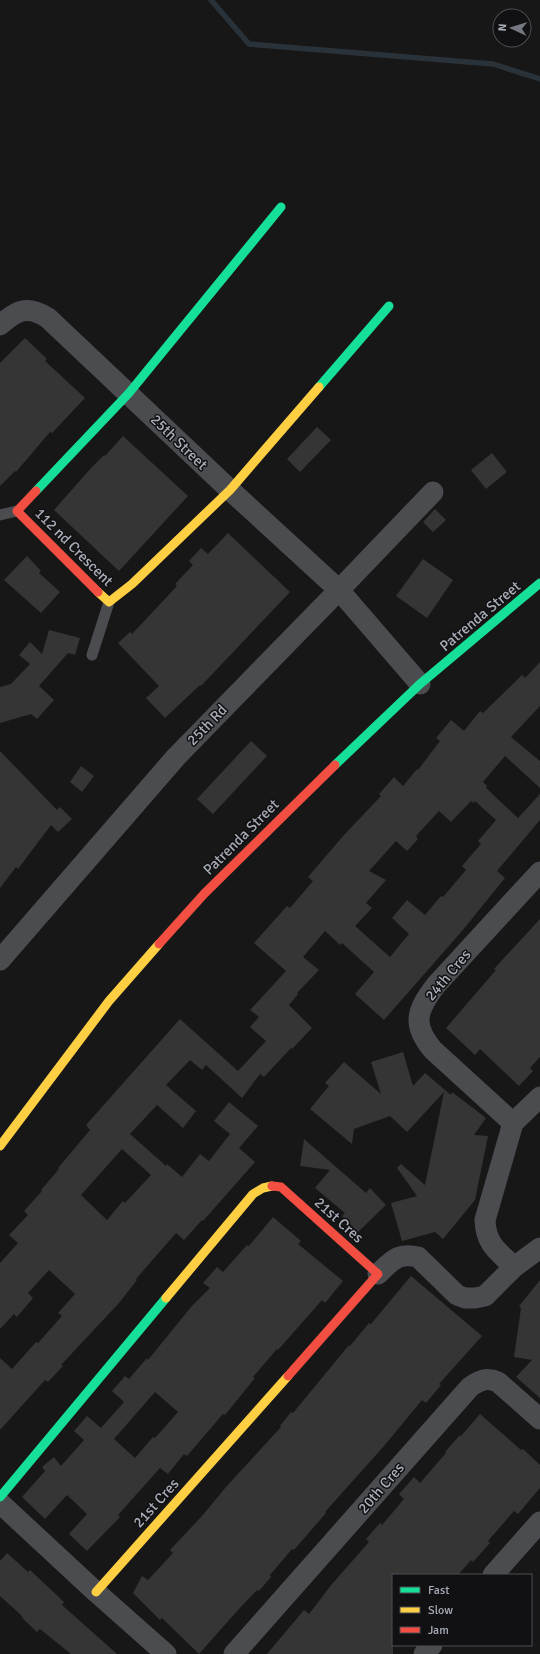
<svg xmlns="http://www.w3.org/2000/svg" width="540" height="1654" font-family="Signika,sans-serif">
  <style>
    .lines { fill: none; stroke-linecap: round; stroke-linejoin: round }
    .stream { stroke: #2a3239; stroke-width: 5.5 }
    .building { fill: #353536; fill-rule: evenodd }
    .lane { stroke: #4b4c50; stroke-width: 11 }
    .street { stroke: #4b4c50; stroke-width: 21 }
    .fast { stroke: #16e098; stroke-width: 9 }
    .slow { stroke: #ffcf43; stroke-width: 9 }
    .jam { stroke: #f24e42; stroke-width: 9 }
    .labels { text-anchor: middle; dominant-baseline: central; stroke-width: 3; stroke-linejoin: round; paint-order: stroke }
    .street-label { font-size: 15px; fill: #a8adb8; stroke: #111113 }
  </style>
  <rect width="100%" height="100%" fill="#171717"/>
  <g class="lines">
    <path class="stream" d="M211 0 249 44 493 64 540 79"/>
  </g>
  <path class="building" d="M25 338 47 359 45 361 85 398 52 433 50 432 16 472 15 471 0 486V363Z
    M317 427 331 440 300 472 287 459Z
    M123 436 188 496 119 571 54 510 92 467 104 455 105 456Z
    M492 453 507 472 486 489 471 470Z
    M435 509 446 520 433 532 423 522Z
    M228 533 290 592 201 686 200 685 165 718 146 698 159 686 118 643 130 632 132 634 177 586 175 584 193 565 189 561 201 548 208 554Z
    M27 556 41 571 39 573 60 592 41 613 4 580Z
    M423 559 453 580 427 618 396 596Z
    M49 630 80 638 75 655 68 653 39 686 54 700 37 719 31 714 0 723V687L11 684 30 664 19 655 30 642 42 654Z
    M540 662V706L511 737 540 761V788L505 756 483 782 487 786 486 788 518 818 540 794V820L497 871 505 878 462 931 384 1020 355 994 374 972 342 943 340 945 325 931 303 957 319 970 297 993 298 994 289 1005 312 1028 292 1049 291 1048 264 1077 260 1074 242 1098 206 1065 202 1070 190 1060 166 1085 196 1111 183 1128 157 1105 130 1134 166 1166 167 1164 182 1177 200 1154 209 1161 230 1134 214 1121 229 1102 258 1126 239 1148 255 1162 203 1221 202 1220 184 1240 176 1233 136 1279 137 1280 119 1303 61 1365 63 1366 48 1382 45 1380 0 1430V1358L12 1369 36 1342 38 1343 62 1316 58 1313 75 1294 49 1270 28 1293 33 1298 17 1317 14 1314 0 1329V1263L18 1243 9 1235 28 1215 24 1211 42 1191 41 1190 59 1169 58 1168 90 1130 86 1125 180 1019 238 1071 266 1041 250 1027 259 1017 250 1010 286 971 254 943 287 906 290 908 313 881 308 877 344 835 381 796 379 794 394 777 403 786 417 769 418 770 440 741 436 738 451 720 464 731 480 711 483 713 522 675 525 678ZM471 801 474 803 475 801 496 820 478 841 481 844 462 866 466 870 443 897 441 896 425 915 407 900 392 918 409 934 390 957 355 926 372 908 366 903 386 880 369 871 396 841 407 851 418 839 416 836 439 811 451 822ZM122 1149 151 1175 125 1203 123 1201 107 1220 81 1195Z
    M251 741 267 756 213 814 197 799Z
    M0 751 57 810 60 807 72 819 58 832 51 825 18 869 16 867 0 888Z
    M81 766 94 776 82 792 70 782Z
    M540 919V1057L530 1068 533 1071 519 1086 480 1049 475 1055 446 1028 496 970 494 969Z
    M403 1052 413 1086 425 1073 451 1095 452 1092 486 1118 474 1135 488 1136 475 1200 443 1239 435 1232 402 1241 391 1203 417 1196 397 1168 401 1164 425 1185 444 1092 407 1132 390 1116 354 1129 352 1144 310 1109 329 1086 325 1083 344 1062 381 1094 371 1062Z
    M304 1139 366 1193 370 1188 386 1205 358 1232 342 1216 345 1213 315 1188 330 1170 300 1166Z
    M273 1217 301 1241 298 1244 343 1281 325 1303 322 1300 278 1350 277 1349 253 1377 255 1378 225 1415 223 1414 187 1456 184 1454 168 1474 160 1468 118 1515 120 1517 87 1551 69 1534 87 1514 67 1495 45 1519 22 1497 45 1471 42 1467 54 1457 61 1466 84 1440 74 1431 87 1416 101 1428 124 1402 112 1391 125 1376 129 1379 147 1358 148 1360 191 1307 210 1288 203 1283 217 1267 223 1272 247 1245 249 1246ZM155 1392 178 1412 155 1438 153 1437 135 1458 114 1439Z
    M411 1276 482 1336 439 1384 441 1385 426 1403 422 1400 384 1446 325 1512 326 1513 294 1550 292 1549 270 1575 271 1577 259 1591 257 1590 238 1610 199 1654 162 1618 160 1620 133 1593 142 1576 148 1580 173 1553 170 1550 202 1516 226 1487 281 1427 280 1426 291 1412 293 1413 349 1345 350 1346 369 1323 371 1324Z
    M540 1280V1398L516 1377 532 1360 514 1357 521 1308 519 1306Z
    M480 1414 521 1450 523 1449 540 1465V1488L518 1514 514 1511 488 1541 490 1543 473 1562 471 1560 458 1575H393V1654H267L304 1610 309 1614 332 1584 369 1542 366 1539 380 1523 382 1525 404 1499 399 1494 414 1477 420 1483 446 1453 445 1452 460 1435 461 1436Z
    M7 1553 28 1572 30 1570 64 1602 62 1605 117 1654H71L40 1629 37 1632 22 1618 23 1617 0 1596V1561Z"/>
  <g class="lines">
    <path class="lane" d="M0 515 17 511
      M92 655 109 602"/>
    <path class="street" d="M0 325C17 310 27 305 48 318L230 490 339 590 433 492
      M540 872 436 985C417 1010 411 1024 433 1050L513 1123 540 1097
      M0 960 176 757 339 590 420 684
      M513 1123 485 1220C486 1245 498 1251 514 1267
      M378 1274C392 1261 397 1252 418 1257L457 1295 465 1298H475L485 1296 514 1267 540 1248
      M0 1503 96 1592 166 1654
      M493 1575 540 1522
      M234 1654 470 1387C480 1380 487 1377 498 1382L540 1419
      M424 1654 432 1645"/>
    <path class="fast" d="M319 387 389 306
      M36 491 129 393 281 207
      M335 765 420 684 540 583
      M0 1497 166 1298"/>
    <path class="slow" d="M98 592 109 602 132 584 230 490 319 387
      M0 1146 109 1001 159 944
      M166 1298 253 1194 263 1188 272 1186
      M96 1592 288 1376"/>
    <path class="jam" d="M36 491 17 511 98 592
      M159 944 204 894 335 765
      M272 1186 281 1187 378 1274 288 1376"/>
  </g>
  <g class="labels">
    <g class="street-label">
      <text transform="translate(179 442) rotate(44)">25th Street</text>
      <text transform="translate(74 547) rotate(45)">112 nd Crescent</text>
      <text transform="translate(480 616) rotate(-40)">Patrenda Street</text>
      <text transform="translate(207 725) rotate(-46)">25th Rd</text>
      <text transform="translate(241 837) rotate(-45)">Patrenda Street</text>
      <text transform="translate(448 975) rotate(-50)">24th Cres</text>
      <text transform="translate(339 1220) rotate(42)">21st Cres</text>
      <text transform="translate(381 1488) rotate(-49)">20th Cres</text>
      <text transform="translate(156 1503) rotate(-48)">21st Cres</text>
    </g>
  </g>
  <rect x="392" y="1574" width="140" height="72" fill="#111113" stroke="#4d4f55"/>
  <rect x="400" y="1587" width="20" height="6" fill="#16e098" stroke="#4d4f55"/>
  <text x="428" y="1594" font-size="12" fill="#a8adb8">Fast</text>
  <rect x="400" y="1607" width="20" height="6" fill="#ffcf43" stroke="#4d4f55"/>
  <text x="428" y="1614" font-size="12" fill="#a8adb8">Slow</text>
  <rect x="400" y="1627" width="20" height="6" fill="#f24e42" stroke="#4d4f55"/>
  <text x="428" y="1634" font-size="12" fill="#a8adb8">Jam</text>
  <g transform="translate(512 28) rotate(274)"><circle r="19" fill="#111113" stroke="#4d4f55"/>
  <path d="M0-3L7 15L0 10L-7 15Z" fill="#757880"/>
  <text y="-6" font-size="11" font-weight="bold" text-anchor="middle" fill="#a8adb8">N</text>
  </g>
</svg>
